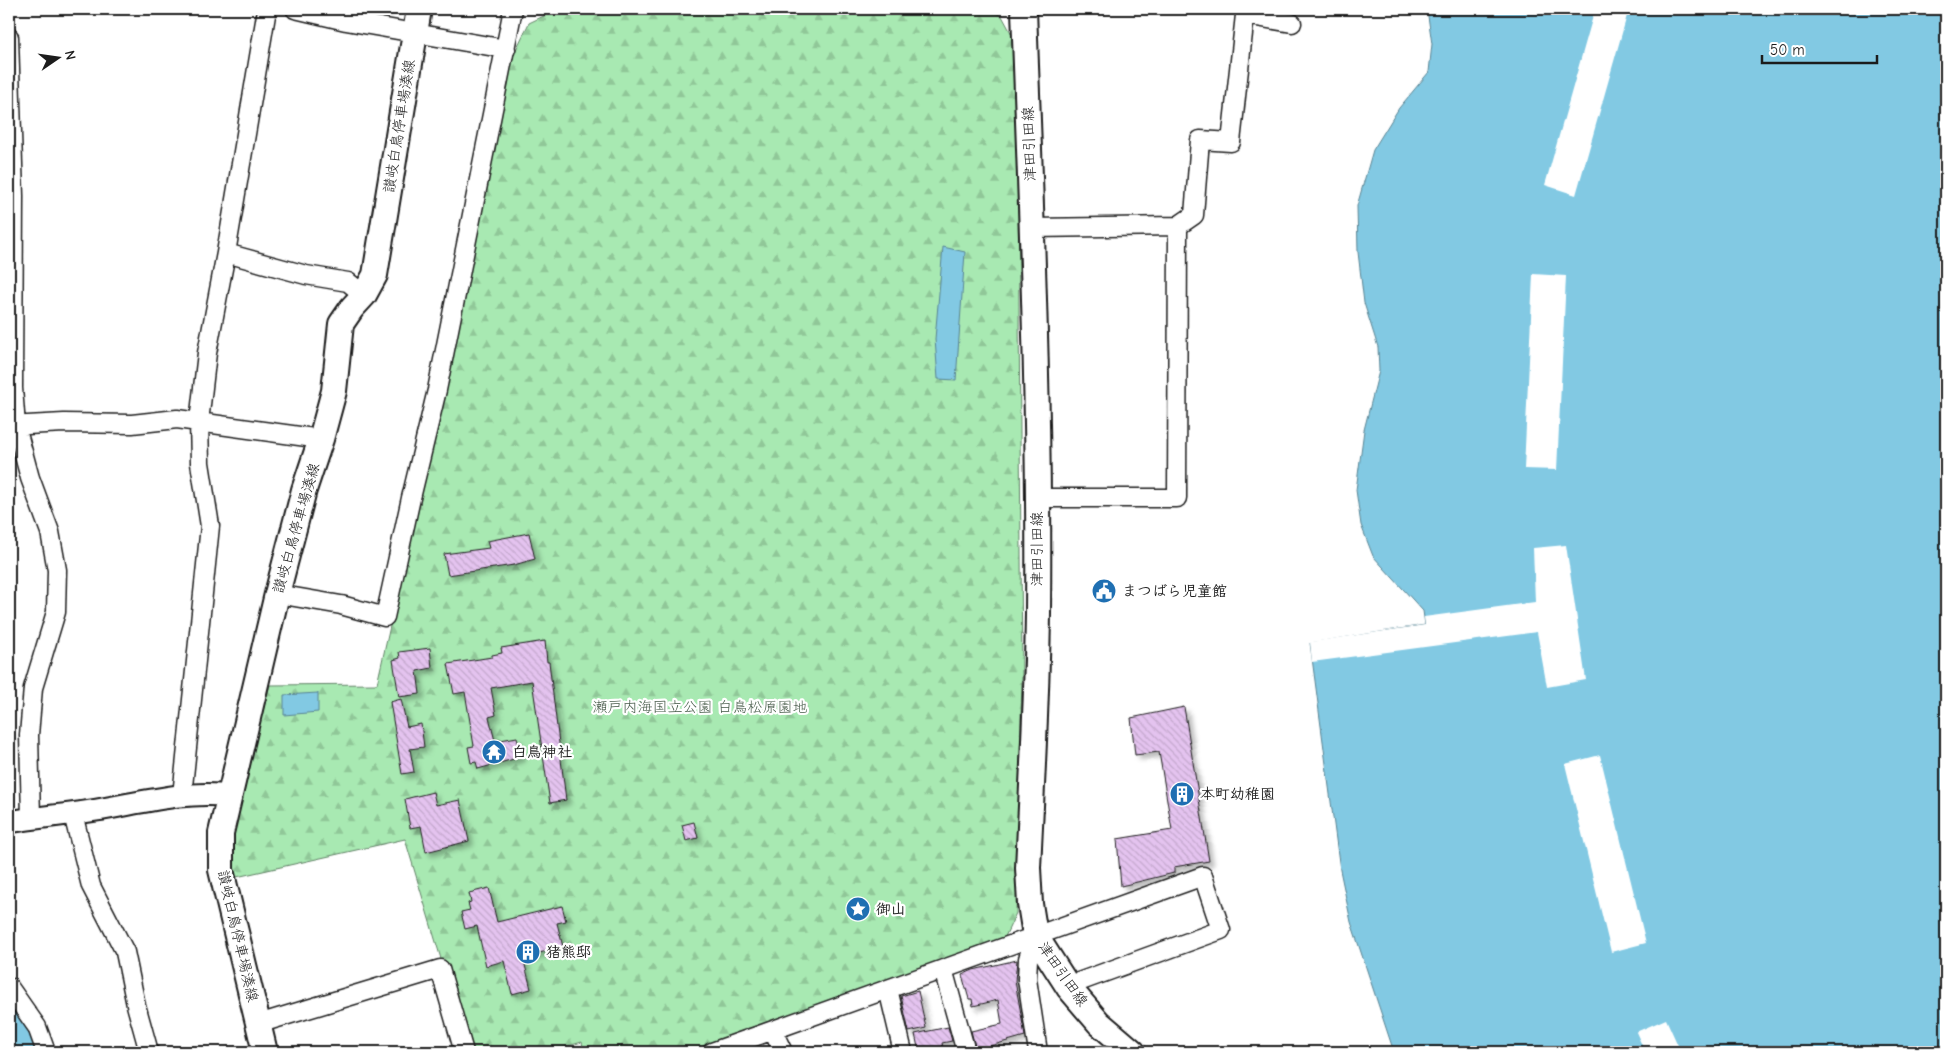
<svg xmlns="http://www.w3.org/2000/svg" width="1955" height="1061" font-family="'Comic Neue','Klee One',sans-serif">
  <style>
    .forest { fill: url(#forest-firs); stroke: #628267 }
    .water { fill: #82c9e3; stroke: #598493 }
    .pier { fill: #fff }
    .lines { fill: none; stroke-linecap: round; stroke-linejoin: round }
    .river { stroke: #82c9e3; stroke-width: 28 }
    .building { fill: url(#building-back-hatch); stroke: #1c1c1c; filter: url(#shadow) }
    .minor-casing { stroke: #1c1c1c; stroke-width: 21 }
    .tertiary-casing { stroke: #1c1c1c; stroke-width: 25 }
    .secondary-casing { stroke: #1c1c1c; stroke-width: 28 }
    .minor { stroke: #fff; stroke-width: 18 }
    .tertiary { stroke: #fff; stroke-width: 21 }
    .secondary { stroke: #fff; stroke-width: 24 }
    .labels { text-anchor: middle; dominant-baseline: central; stroke-width: 4.5; stroke-linejoin: round; paint-order: stroke }
    .street-label { font-size: 15px; fill: #1c1c1c; stroke: #fff }
    .poi-label { font-size: 15px; font-weight: bold; fill: #1c1c1c; stroke: #fff; text-anchor: start }
    .park-label { font-size: 15px; fill: #465a49; stroke: #fff }
  </style>
  <defs>
    <pattern id="forest-firs" width="22" height="20" patternUnits="userSpaceOnUse" patternTransform="scale(1.25)"><rect width="22" height="20" fill="#a8e9b2"/><path d="M5 1l3.5 6h-7zM16 11l3.5 6h-7z" fill="#90c798"/></pattern>
    <pattern id="building-back-hatch" width="6" height="6" patternUnits="userSpaceOnUse" patternTransform="scale(1.25)"><rect width="6" height="6" fill="#e4c3ef"/><path d="M-1 5l2 2M0 0l6 6M5-1l2 2" fill="none" stroke="#c3a7cc"/></pattern>
    <filter id="shadow"><feDropShadow dx="4.5" dy="4.5" stdDeviation="2.5" flood-color="#0004"/></filter>
  </defs>
  <rect width="100%" height="100%" fill="#fff"/>
  <filter id="ink" filterUnits="userSpaceOnUse"><feTurbulence type="fractalNoise" baseFrequency=".02" numOctaves="2"/><feDisplacementMap in="SourceGraphic" scale="10" xChannelSelector="R" yChannelSelector="G"/><feConvolveMatrix kernelMatrix="1 2 1 2 8 2 1 2 1" color-interpolation-filters="sRGB"/></filter>
  <g filter="url(#ink)">
    <path class="forest" d="M986 9 1002 16 1015 40 1017 64 1022 677 1016 913 1004 939 922 967 698 1052H584L582 1042 547 1052H469L405 839 232 878 230 832 270 685 377 684 458 324 510 62 529 23 552 12Z"/>
    <path class="water" d="M1427 9H1946V1052H1394L1351 922 1340 870 1310 643 1425 625 1423 611 1373 556 1361 525 1356 490 1364 430 1379 371 1378 347 1364 303 1358 252 1357 206 1373 150 1399 108 1429 72 1432 44Z
      M943 247 965 252 956 380 938 379 935 339Z
      M318 693V712L284 715V695Z"/>
    <path class="pier" d="M1595 9H1616L1628 12 1576 195 1545 185Z
      M1533 274 1566 276 1557 470 1524 469Z
      M1566 545 1586 680 1547 687 1537 632 1312 662 1310 642 1425 625 1424 617 1535 602 1533 548Z
      M1600 755 1646 943 1611 952 1565 764Z
      M1666 1019 1681 1052H1645L1636 1032Z"/>
    <g class="lines">
      <path class="river" d="M9 1010 29 1042 33 1052"/>
    </g>
    <path class="building" d="M529 533 535 559 514 565 448 575 444 554 489 548 487 541Z
      M545 641 547 662H549L566 800 550 803 532 681 491 688 496 715 489 717 495 741 517 737 521 757 478 769 476 762 471 763 468 747 474 746 465 692 454 694 448 664 492 657V655L502 653 501 648Z
      M430 648 432 668 417 671 420 694 399 697 393 660 400 658 399 652Z
      M401 699 407 727 421 724 424 747 410 749 414 772 402 774 390 702Z
      M1184 707 1209 861 1174 867V873L1121 886 1117 839 1172 830 1159 752 1135 755 1131 718Z
      M433 792 436 805 460 800 469 841 426 852 421 826 410 828 405 799Z
      M694 822 698 838 686 841 682 825Z
      M489 888 497 922 562 906 566 921 557 923 563 947 523 957 531 989 512 994 504 961 486 966 477 926 465 929 461 912 470 910 468 903 471 902 469 893Z
      M1017 960 1015 981 1025 1036 976 1050 971 1031 1002 1024 998 1000 973 1006 972 999H969L962 975 973 970Z
      M918 991 926 1028 909 1032 901 996Z
      M948 1027 952 1041 942 1043 944 1052H919L915 1034Z"/>
    <g class="lines">
      <defs>
        <path id="minor" d="M295 9 346 21 506 49
          M9 37 14 196 13 388 16 426 30 478 50 532 57 570 56 612 33 688 29 735 31 818
          M1178 226 1194 215 1200 140 1231 142 1245 15 1292 23
          M1032 228 1178 226 1177 498H1037
          M226 253 306 275 348 282 364 295
          M9 426 64 423 132 424 177 419 321 439
          M277 594 341 605 385 617 411 498 437 390 513 9
          M182 796 210 526 200 463 199 422 207 353 226 253 267 9
          M73 814 91 886 125 952 136 1005 149 1052
          M1035 935 1028 959 1027 979 1038 1052
          M943 969 966 1052
          M9 987 37 1027 46 1052
          M888 989 903 1052
          M258 1024 440 969 464 1052
          M773 1031 783 1052
          M712 1052 1203 876 1221 930 1073 984 1069 988"/>
        <path id="tertiary" d="M9 822C38 817 67 815 97 810 140 803 186 790 230 796"/>
        <path id="secondary" d="M1024 9C1031 210 1040 412 1038 613 1037 698 1032 783 1028 868L1030 904 1035 935 1069 988 1099 1023 1133 1052
          M265 1052 221 870V833L277 594 304 490 321 439 334 391 341 324 352 308 364 295 375 275 419 9"/>
      </defs>
      <use href="#minor" class="minor-casing"/>
      <use href="#tertiary" class="tertiary-casing"/>
      <use href="#secondary" class="secondary-casing"/>
      <use href="#minor" class="minor"/>
      <use href="#tertiary" class="tertiary"/>
      <use href="#secondary" class="secondary"/>
    </g>
  </g>
  <defs>
    <symbol id="civic-disc" viewBox="-11 -11 22 22"><circle r="9.5" fill="#1f6fb2" stroke="#fff"/><path d="M-.6-6.5H3V-4.5H.6V-3L4-1V1h2V6H-6V1h2V-1L-.6-3ZM-1.2 2.5V6h2.4V2.5Z" fill="#fff"/></symbol>
    <symbol id="temple-disc" viewBox="-11 -11 22 22"><circle r="9.5" fill="#1f6fb2" stroke="#fff"/><path d="M0-6L5-2H3V0L6.5 2.5H4V6H1.5V3h-3V6H-4V2.5H-6.5L-3 0V-2H-5Z" fill="#fff"/></symbol>
    <symbol id="building-disc" viewBox="-11 -11 22 22"><circle r="9.5" fill="#1f6fb2" stroke="#fff"/><path d="M-4-6H4V6H1V3H-1V6H-4ZM-2.5-4.3h1.7v1.8h-1.7ZM.8-4.3h1.7v1.8H.8ZM-2.5-1h1.7V.8h-1.7ZM.8-1h1.7V.8H.8Z" fill="#fff"/></symbol>
    <symbol id="sight-disc" viewBox="-11 -11 22 22"><circle r="9.5" fill="#1f6fb2" stroke="#fff"/><path d="M0-6L1.8-2.2L6-1.7L2.9 1.2L3.7 5.4L0 3.3L-3.7 5.4L-2.9 1.2L-6-1.7L-1.8-2.2Z" fill="#fff"/></symbol>
  </defs>
  <g fill-rule="evenodd">
    <use href="#civic-disc" x="1090" y="577" width="28" height="28"/>
    <use href="#temple-disc" x="480" y="738" width="28" height="28"/>
    <use href="#building-disc" x="1168" y="780" width="28" height="28"/>
    <use href="#sight-disc" x="844" y="895" width="28" height="28"/>
    <use href="#building-disc" x="514" y="938" width="28" height="28"/>
  </g>
  <g class="labels">
    <g class="street-label">
      <text transform="translate(399 126) rotate(-81)">讃岐白鳥停車場湊線</text>
      <text transform="translate(1029 144) rotate(-92)">津田引田線</text>
      <text transform="translate(296 528) rotate(-74)">讃岐白鳥停車場湊線</text>
      <text transform="translate(1037 549) rotate(-90)">津田引田線</text>
      <text transform="translate(238 936) rotate(77)">讃岐白鳥停車場湊線</text>
      <text transform="translate(1063 974) rotate(55)">津田引田線</text>
    </g>
    <g class="poi-label">
      <text x="1122" y="591">まつばら児童館</text>
      <text x="512" y="752">白鳥神社</text>
      <text x="1200" y="794">本町幼稚園</text>
      <text x="876" y="909">御山</text>
      <text x="546" y="952">猪熊邸</text>
    </g>
    <g class="park-label">
      <text x="700" y="707">瀬戸内海国立公園 白鳥松原園地</text>
    </g>
  </g>
  <rect width="1955" height="1061" fill="none" stroke="#fff" stroke-width="30"/>
  <rect x="15" y="15" width="1925" height="1031" fill="none" stroke="#1c1c1c" stroke-width="2" filter="url(#ink)"/>
  <g transform="translate(58 58) rotate(77)" stroke="#ffffff" stroke-width="4" paint-order="stroke">
  <path d="M0-4L9 19L0 12L-9 19Z" fill="#1c1c1c"/>
  <text y="-8" font-size="14" font-weight="bold" text-anchor="middle" fill="#1c1c1c">N</text>
  </g>
  <path d="M1762 55v8h115v-8" fill="none" stroke="#1c1c1c" stroke-width="2.5"/>
  <text x="1770" y="55" font-size="15" fill="#1c1c1c" stroke="#ffffff" stroke-width="4" paint-order="stroke">50 m</text>
</svg>
